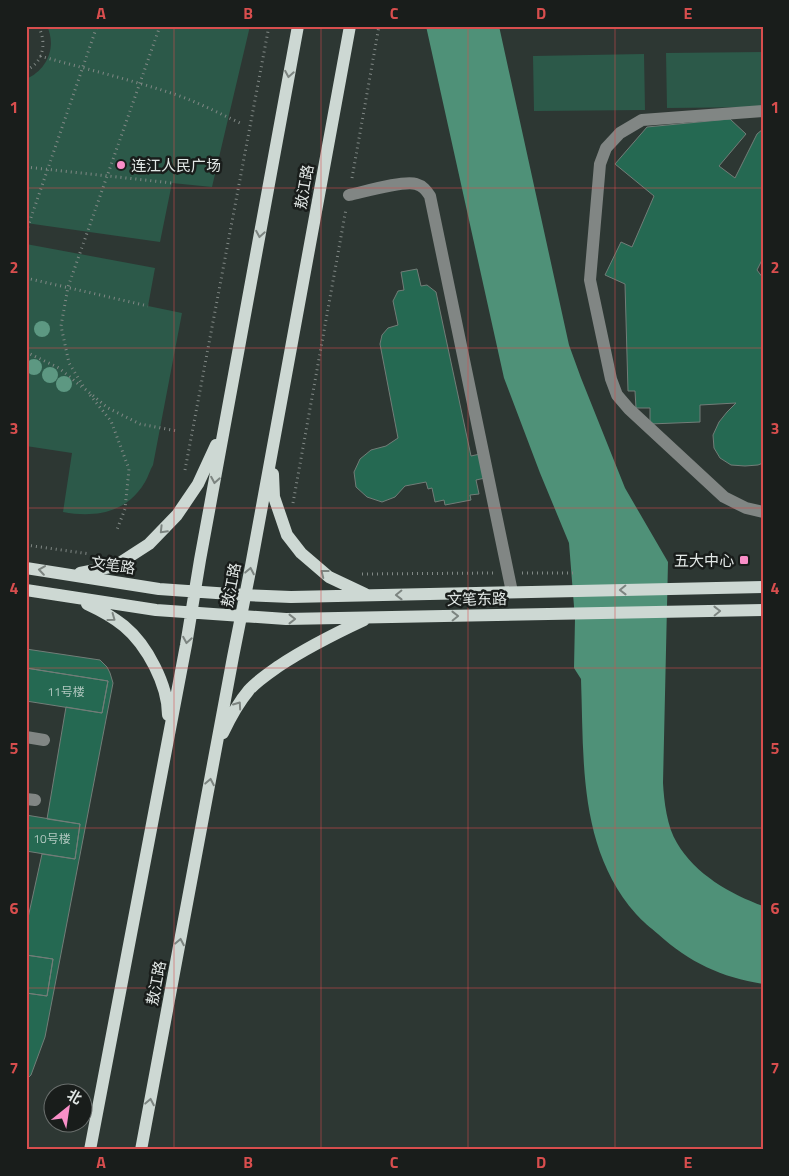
<svg xmlns="http://www.w3.org/2000/svg" width="789" height="1176" font-family="'Titillium Web','Noto Sans SC',sans-serif">
  <style>
    .green { fill: #2c5949 }
    .water { fill: #4f9178 }
    .building { fill: #256952; stroke: #727d78 }
    .lines { fill: none; stroke-linecap: round; stroke-linejoin: round }
    .path { stroke: #808885; stroke-width: 3; stroke-dasharray: 1 4; stroke-linecap: butt }
    .minor { stroke: #818684; stroke-width: 12 }
    .major { stroke: #cdd8d3; stroke-width: 12 }
    .tree { fill: #5d9882 }
    .oneway { stroke: #7c8480 }
    .grid { fill: none; stroke: #d84e4e; stroke-width: 1; stroke-opacity: 0.55 }
    .poi-dot { fill: #f98fc8; stroke: #191d1b; stroke-width: 2 }
    .labels { text-anchor: middle; dominant-baseline: central; stroke-width: 5; stroke-linejoin: round; paint-order: stroke }
    .number-label { font-size: 12px; fill: #b2c8c0 }
    .poi-label { font-size: 15px; fill: #e1e7e5; stroke: #191d1b; text-anchor: start }
    .street-label { font-size: 15px; fill: #e1e7e5; stroke: #191d1b }
    .neatline { fill: none; stroke: #d84e4e; stroke-width: 2 }
    .grid-label { font-size: 16px; text-anchor: middle; font-weight: bold; fill: #d84e4e }
  </style>
  <rect width="100%" height="100%" fill="#2d3733"/>
  <path class="green" d="M47 26H250L212 187 172 183 160 242 26 223V79C47 70 57 47 47 26Z
    M763 52V107L667 108 666 53Z
    M644 54 645 110 534 111 533 56Z
    M26 244 155 268 148 306 182 313 153 465C150 470 148 477 145 482 127 513 95 518 63 512L72 453 26 446Z"/>
  <path class="water" d="M426 26H499L569 345 581 378 625 488 668 562 663 783C664 801 667 827 677 843 695 874 730 894 763 906V984C721 977 690 963 658 934 651 928 642 921 636 914 578 848 584 760 581 679L574 668 575 619 569 543 540 473 504 378Z"/>
  <path class="building" d="M730 119 746 134 719 166 735 178 757 134 763 129V258L757 270 763 278V463L758 465 745 466 731 465 720 458 714 448 713 435 719 422 727 412 736 403 700 405V422L650 424V408H636L635 391H628L625 284 605 275 621 242 632 247 654 196 615 164 647 127Z
    M417 269 421 286 427 285 436 292 471 456 480 454 485 478 476 480 479 494 470 495 471 500 445 505 444 500 435 502 432 488 428 489 426 482 405 486 395 497 382 502 367 497 356 487 354 472 360 459 371 450 386 446 398 438 380 344 382 335 388 328 398 325 393 301 398 291 404 290 401 272Z
    M26 649 100 660 107 667 110 673 113 683 45 1037 31 1075 26 1080V993L47 996 53 959 26 955V927L42 854 75 859 80 824 47 819 66 707 102 713 108 681 26 668Z
    M26 668 108 681 102 713 26 701Z
    M26 815 80 824 75 859 26 851Z
    M26 955 53 959 47 996 26 993Z"/>
  <g class="lines">
    <path class="path" d="M160 26 68 287 61 326 69 363 85 389 108 408 140 424 177 431
      M40 56C86 69 132 80 177 95 199 103 219 113 240 123
      M26 70C44 63 47 41 38 26
      M26 167 172 183
      M352 178 379 26
      M26 232 97 26
      M26 278 148 306
      M26 352 59 368 82 387
      M90 395 111 421 129 469 125 509 116 532
      M185 470 269 26
      M293 503 346 209
      M26 545 90 554
      M522 573H573
      M362 574 493 573"/>
    <path class="minor" d="M763 111 642 120 620 133 606 148 600 164 590 280 611 379 617 395 629 409 724 497 746 508 763 512
      M349 195C363 192 404 180 416 184 423 186 426 190 430 196L512 592
      M26 737 44 740
      M26 799 35 800"/>
    <path class="major" d="M273 474 274 497 287 535 301 553 329 577 365 594
      M26 568 159 589 245 595 291 597 763 587
      M80 573 115 566 149 544 177 515 198 484 216 445
      M26 590 156 610 286 619 763 610
      M87 604C100 610 113 617 124 626 147 645 168 685 168 715
      M223 733C230 718 238 703 249 690 257 681 269 673 279 666 306 648 334 634 364 620
      M90 1150 186 645 200 560 298 26
      M141 1150 233 657 251 566 350 26"/>
  </g>
  <g class="tree">
    <circle cx="42" cy="329" r="8"/>
    <circle cx="34" cy="367" r="8"/>
    <circle cx="50" cy="375" r="8"/>
    <circle cx="64" cy="384" r="8"/>
  </g>
  <defs><path id="oneway-chevron" d="M-2-3.5L2.5 0L-2 3.5" fill="none" stroke-width="1.6" stroke-linecap="round" stroke-linejoin="round" transform="scale(1.25)"/></defs>
  <g class="oneway">
    <use href="#oneway-chevron" transform="translate(289 74) rotate(100)"/>
    <use href="#oneway-chevron" transform="translate(260 234) rotate(100)"/>
    <use href="#oneway-chevron" transform="translate(215 480) rotate(100)"/>
    <use href="#oneway-chevron" transform="translate(163 530) rotate(134)"/>
    <use href="#oneway-chevron" transform="translate(42 570) rotate(-172)"/>
    <use href="#oneway-chevron" transform="translate(250 571) rotate(-79)"/>
    <use href="#oneway-chevron" transform="translate(324 573) rotate(-142)"/>
    <use href="#oneway-chevron" transform="translate(623 590) rotate(179)"/>
    <use href="#oneway-chevron" transform="translate(399 595) rotate(179)"/>
    <use href="#oneway-chevron" transform="translate(717 611) rotate(-1)"/>
    <use href="#oneway-chevron" transform="translate(455 616) rotate(-1)"/>
    <use href="#oneway-chevron" transform="translate(112 618) rotate(36)"/>
    <use href="#oneway-chevron" transform="translate(292 619)"/>
    <use href="#oneway-chevron" transform="translate(187 640) rotate(100)"/>
    <use href="#oneway-chevron" transform="translate(238 705) rotate(-55)"/>
    <use href="#oneway-chevron" transform="translate(210 782) rotate(-79)"/>
    <use href="#oneway-chevron" transform="translate(180 942) rotate(-79)"/>
    <use href="#oneway-chevron" transform="translate(150 1102) rotate(-79)"/>
  </g>
  <path class="grid" d="M174 26V1150M321 26V1150M468 26V1150M615 26V1150M26 188H763M26 348H763M26 508H763M26 668H763M26 828H763M26 988H763"/>
  <g class="poi-dot">
    <circle cx="121" cy="165" r="5"/>
    <rect x="739" y="555" width="10" height="10" rx="2.5"/>
  </g>
  <g class="labels">
    <g class="number-label">
      <text x="66" y="691">11号楼</text>
      <text x="52" y="838">10号楼</text>
    </g>
    <g class="poi-label">
      <text x="131" y="165">连江人民广场</text>
      <text x="734" y="560" text-anchor="end">五大中心</text>
    </g>
    <g class="street-label">
      <text transform="translate(304 187) rotate(-80)">敖江路</text>
      <text transform="translate(113 565) rotate(9)">文笔路</text>
      <text transform="translate(231 585) rotate(-79)">敖江路</text>
      <text transform="translate(477 599) rotate(-1)">文笔东路</text>
      <text transform="translate(156 983) rotate(-79)">敖江路</text>
    </g>
  </g>
  <rect width="789" height="1176" fill="none" stroke="#191d1b" stroke-width="55"/>
  <g transform="translate(68 1108) rotate(30)"><circle r="24" fill="#191d1b" stroke="#696e6c"/>
  <path d="M0-4L9 19L0 12L-9 19Z" fill="#f98fc8"/>
  <text y="-8" font-size="14" font-weight="bold" text-anchor="middle" fill="#e1e7e5">北</text>
  </g>
  <rect x="28" y="28" width="734" height="1120" class="neatline"/>
  <g class="grid-label">
    <text x="101" y="19">A</text>
    <text x="248" y="19">B</text>
    <text x="394" y="19">C</text>
    <text x="541" y="19">D</text>
    <text x="688" y="19">E</text>
    <text x="14" y="113">1</text>
    <text x="775" y="113">1</text>
    <text x="14" y="273">2</text>
    <text x="775" y="273">2</text>
    <text x="14" y="434">3</text>
    <text x="775" y="434">3</text>
    <text x="14" y="594">4</text>
    <text x="775" y="594">4</text>
    <text x="14" y="754">5</text>
    <text x="775" y="754">5</text>
    <text x="14" y="914">6</text>
    <text x="775" y="914">6</text>
    <text x="14" y="1074">7</text>
    <text x="775" y="1074">7</text>
    <text x="101" y="1168">A</text>
    <text x="248" y="1168">B</text>
    <text x="394" y="1168">C</text>
    <text x="541" y="1168">D</text>
    <text x="688" y="1168">E</text>
  </g>
</svg>
